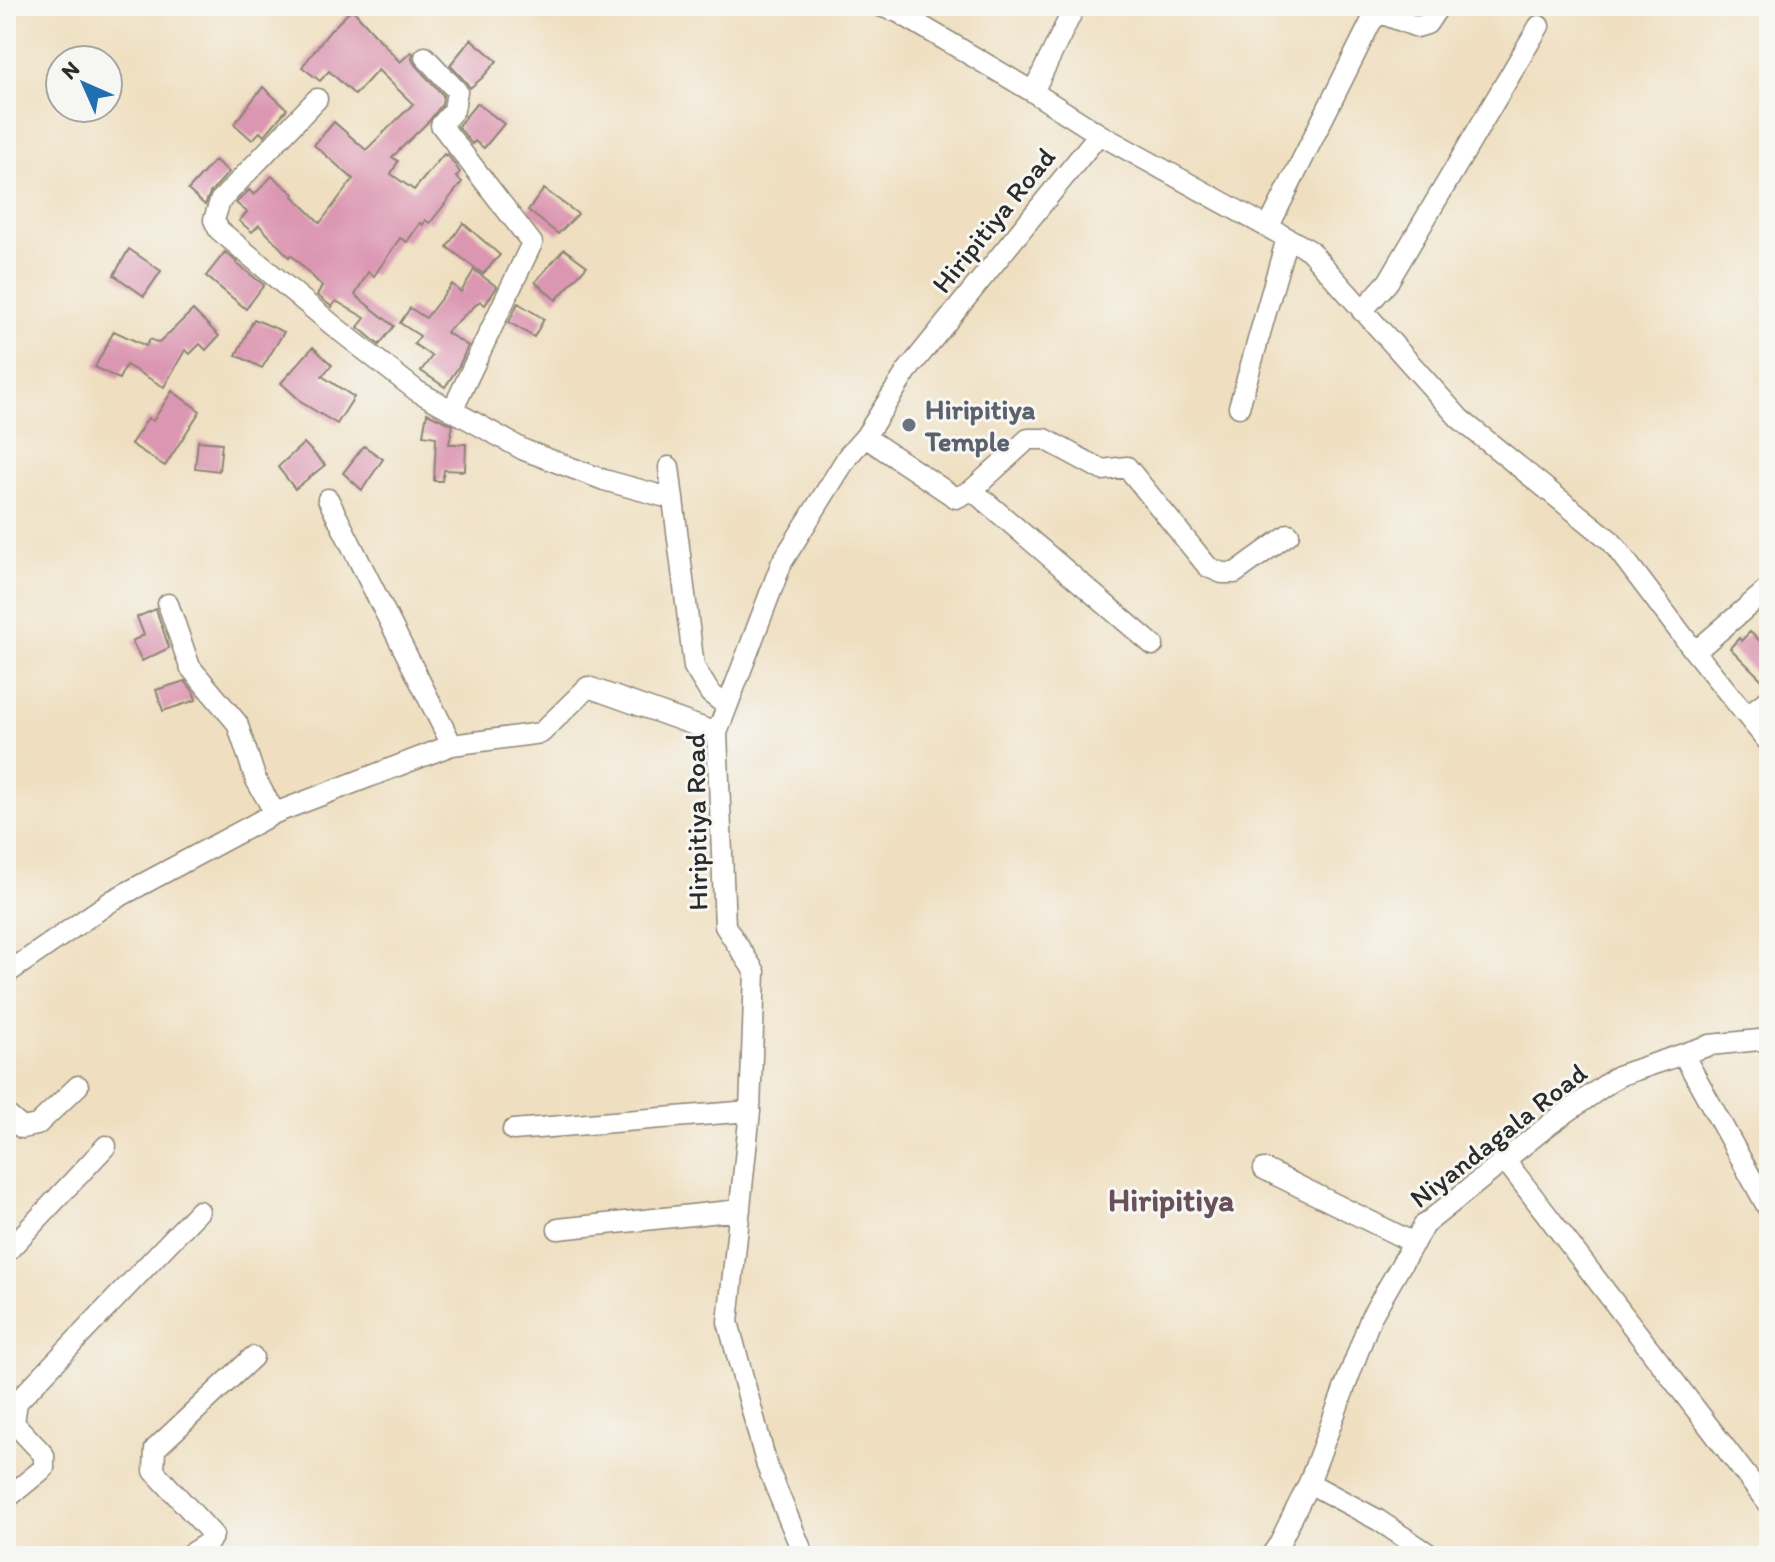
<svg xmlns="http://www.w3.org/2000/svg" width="1775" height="1562" viewBox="0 0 1775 1562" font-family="Itim,sans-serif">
  <rect width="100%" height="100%" fill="#f6f6f2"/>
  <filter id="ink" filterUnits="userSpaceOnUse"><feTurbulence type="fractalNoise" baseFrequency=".0125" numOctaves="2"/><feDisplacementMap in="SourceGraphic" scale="16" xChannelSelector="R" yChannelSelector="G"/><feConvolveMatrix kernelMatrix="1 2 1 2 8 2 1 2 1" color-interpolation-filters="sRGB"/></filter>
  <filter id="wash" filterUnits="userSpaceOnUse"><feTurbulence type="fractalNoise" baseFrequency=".006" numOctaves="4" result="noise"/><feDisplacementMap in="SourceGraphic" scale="32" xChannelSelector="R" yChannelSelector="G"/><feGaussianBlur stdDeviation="1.8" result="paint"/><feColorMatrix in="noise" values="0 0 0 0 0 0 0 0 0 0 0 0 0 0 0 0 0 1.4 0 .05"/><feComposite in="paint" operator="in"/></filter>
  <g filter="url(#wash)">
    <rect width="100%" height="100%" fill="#efdfc0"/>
    <g id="blocks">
      <path fill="#db96b1" d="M352,9l48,53 11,-10 2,1 -1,6 3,6 28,30 -1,9 -13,17 -37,36 6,4 -7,13 23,16 30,-36 2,2 1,-2 13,18 -4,5 6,5 -32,41 -5,-3 -2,5 -3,-2 -13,19 -7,-4 -26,38 -6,-4 -13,23 39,31 -15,19 -21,-18 7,-9 -29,-17 -4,6 -15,-12 5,-9 -31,-31 -2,2 -30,-32 -7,7 -13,-11 8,-9 -11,-9 13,-13 5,5 18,-19 22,18 -1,2 27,27 33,-44 -39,-34 20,-23 32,28 47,-46 -35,-34 -23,25 -26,-24 -9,10 -18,-14 28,-36z
        M471,39l26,22 -15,17 -12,10 -4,-6 -16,-17z
        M263,87l24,22 -23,27 -4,-4 -8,8 -18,-16z
        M477,103l27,21 -20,24 -9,-7 -3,3 -14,-18z
        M215,160l14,12 -19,21 -5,12 -17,-15z
        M544,189l34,25 -20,20 -30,-24z
        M463,223l37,32 -17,19 -36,-27z
        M129,249l32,22 -17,25 -30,-21z
        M564,249l23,17 -31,34 -21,-18z
        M225,252l12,10 -1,1 28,22 -18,24 -40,-33z
        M474,270l23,17 -12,18 -5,-4 -34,31 22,14 -9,20 -14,21 -24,-16 11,-15 -18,-12 6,-8 -20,-13 10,-15 16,10 26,-34 9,8z
        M518,303l26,16 -10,18 -25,-15z
        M193,310l26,26 -13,14 -6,-6 -10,10 -5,-4 -21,37 -38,-22 -7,14 -24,-12 19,-36 32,15 4,-7 9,4z
        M254,319l30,13 -22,36 -26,-13z
        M313,347l19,18 -10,11 32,21 -17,27 -33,-20 -23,-21z
        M172,391l28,20 -35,55 -34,-22 17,-26 5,3z
        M427,413l26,12 -4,19h17l-1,27 -21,-1 -2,11h-8l2,-44 -13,-2z
        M198,441l24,2 -3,28 -24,-3z
        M304,443l21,22 -30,24 -17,-22z
        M364,446l19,13 -21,31 -19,-17z
        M156,609l13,39 -27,13 -10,-20 12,-6 -7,-18z
        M1750,632l19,17v23l-7,8 -32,-32 9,-10 2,3z
        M185,681l8,10 3,9 -33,11 -7,-21z"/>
    </g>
  </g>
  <g filter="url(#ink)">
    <use href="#blocks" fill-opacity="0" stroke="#8d8576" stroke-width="2"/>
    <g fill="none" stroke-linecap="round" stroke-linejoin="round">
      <defs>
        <path id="minor" d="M880,6l18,6 135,80 66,42 210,116 151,169 151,122 84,111 74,91
          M425,57l32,34 -3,19 -13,15 91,118 -80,168
          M1033,92l42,-86
          M317,99l-97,102 -6,19 5,10 116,97 82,64 107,59 80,30 69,19
          M1268,228l103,-206 9,-9 37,14 10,-3 12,-18
          M1362,311l26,-29 151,-256
          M1239,407l48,-169
          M865,437l91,61 16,-8 56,-51h17l57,31 25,-3 81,100 14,6h13l54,-39
          M669,467l25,200 16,26 17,13
          M972,490l181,155
          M328,499l124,246
          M168,604l22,63 47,56 19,57 19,33
          M1695,652l74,-64
          M1747,715l22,-16
          M6,974l107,-74 162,-87 177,-68 89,-12 47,-46 129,46
          M1683,1054l86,156
          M6,1114l16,14 15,-3 41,-39
          M513,1130l237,-19
          M1505,1160l264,345
          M1264,1169l150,74
          M558,1229l182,-19
          M6,1253l100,-107
          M1309,1483l69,37 54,36
          M6,1499l38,-31v-13l-30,-32 3,-21 182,-191
          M187,1556l22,-14 4,-7 -59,-64 1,-22 98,-92
          M804,1556l-37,-90 -39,-144 22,-211 5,-139 -30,-46 -8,-193 65,-171 66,-106 17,-19 42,-66 192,-237
          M1271,1556l8,-12 30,-61 62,-166 53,-92 126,-101 68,-48 92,-31 59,-6"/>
      </defs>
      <use href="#minor" stroke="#8d8576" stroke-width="23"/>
      <use href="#minor" stroke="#fff" stroke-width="20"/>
    </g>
  </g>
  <circle fill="#6b7280" stroke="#f6f6f2" stroke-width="3" cx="909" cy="425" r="8"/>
  <g text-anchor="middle" stroke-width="6" stroke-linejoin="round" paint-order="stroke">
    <g font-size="28" fill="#2b2b2b" stroke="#f6f6f2">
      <text transform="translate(993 220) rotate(-51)" y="10">Hiripitiya Road</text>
      <text transform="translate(696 822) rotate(-91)" y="10">Hiripitiya Road</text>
      <text transform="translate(1498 1135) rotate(-38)" y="10">Niyandagala Road</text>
    </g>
    <g font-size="28" font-weight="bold" fill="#5b616d" stroke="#f6f6f2" text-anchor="start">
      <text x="925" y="419">Hiripitiya<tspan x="925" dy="32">Temple</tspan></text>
    </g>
    <g font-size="32" font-weight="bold" fill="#69505a" stroke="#f6f6f2">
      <text x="1171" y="1211">Hiripitiya</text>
    </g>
  </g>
  <rect width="1775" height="1562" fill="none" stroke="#f6f6f2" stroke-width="32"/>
  <g transform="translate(84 84) rotate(315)"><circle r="38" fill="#f6f6f2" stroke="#a5a5a2" stroke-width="2"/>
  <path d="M0-6L14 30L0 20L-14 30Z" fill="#1f6fb2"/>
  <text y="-12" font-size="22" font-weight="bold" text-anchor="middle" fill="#2b2b2b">N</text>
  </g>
</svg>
